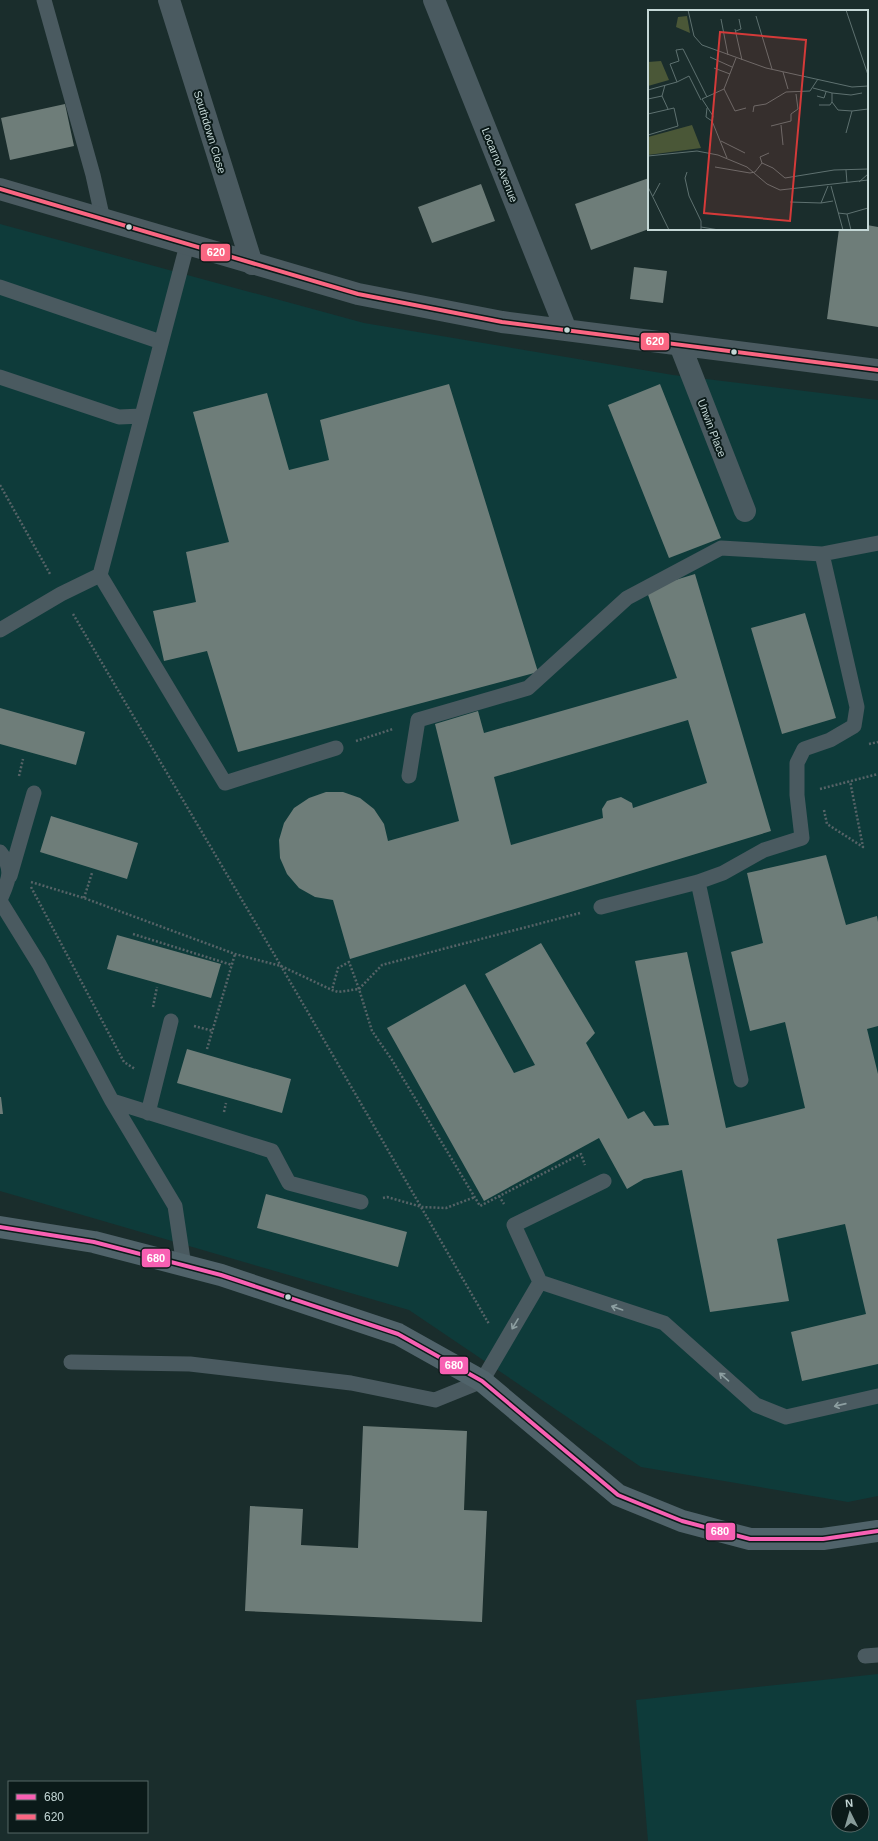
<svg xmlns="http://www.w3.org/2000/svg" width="878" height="1841" viewBox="0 0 878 1841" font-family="Arial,sans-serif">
  <rect width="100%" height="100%" fill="#1a2d2c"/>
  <path fill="#0e3b3a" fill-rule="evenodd" d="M0,224l364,99 309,52 205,25v1096l-30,6 -207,-35 -232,-157 -409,-119z
    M878,1674v167h-230l-12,-141zM838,1801h24v24h-24z"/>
  <path fill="#6e7d79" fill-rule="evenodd" d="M65,104l9,42 -64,14 -9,-42z
    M649,178v51l-58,21 -16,-46z
    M481,184l14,37 -63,22 -14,-36z
    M867,225l11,2v100l-51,-8 12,-90h28z
    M634,267l33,4 -4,32 -33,-4z
    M449,384l89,288 -300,80 -31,-101 -43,10 -11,-50 43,-9 -10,-50 43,-10 -36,-130 74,-19 22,77 40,-10 -9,-40z
    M660,384l61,154 -52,20 -61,-153z
    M695,574l76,257 -421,128 -17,-59 -18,-3 -16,-9 -12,-14 -7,-16 -1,-18 5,-17 10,-15 15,-10 17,-6h17l17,6 14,11 10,15 4,17 71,-20 -24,-97 43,-13 6,22 193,-55 -31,-89zM688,720l19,63 -74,25 -1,-5 -11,-6 -14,4 -5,8 1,9 -92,27 -17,-68z
    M805,613l31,105 -54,16 -31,-106z
    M0,708l85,24 -9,33 -76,-21z
    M51,816l87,27 -11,36 -87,-27z
    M826,855l20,70 31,-9 1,6v104l-11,3 11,45v290l-76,17 -11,-49 75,-18 -21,-90 -68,15 12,62 -79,11 -28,-142 -38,9 -17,10 -28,-51 -115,63 -97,-173 78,-44 49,89 21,-8 -50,-91 56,-31 54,90 -9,10 42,76 16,-8 10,15 15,-1 -34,-164 52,-9 39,176 79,-20 -20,-86 -35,9 -19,-79 32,-9 -16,-70z
    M117,935l104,29 -10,34 -104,-29z
    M187,1049l104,30 -9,34 -105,-30z
    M0,1097h1l2,17h-3z
    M266,1194l141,38 -9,35 -141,-39z
    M363,1426l104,5 -3,79 23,1 -5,111 -237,-11 5,-105 53,3 -2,36 57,3z"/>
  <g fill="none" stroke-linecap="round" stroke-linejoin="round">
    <path stroke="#566367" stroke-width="2.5" stroke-dasharray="2 2" stroke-linecap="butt" d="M0,485l50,89
      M73,614l208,352 208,358
      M356,741l37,-12
      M869,744l9,-2
      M19,776l4,-17
      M820,789l58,-15
      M824,810l3,14 36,23 -13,-66
      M31,882l53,16 151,56 46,12 51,24 6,2 21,-3 -10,-27 -11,6 -6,22
      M31,887l93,175 11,7
      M84,898l8,-25
      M580,913l-198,52 -23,24 13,42 20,29 88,146 101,-52 4,11
      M133,934l99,31
      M153,1007l4,-20
      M194,1026l19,5
      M207,1049l28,-95
      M224,1112l2,-9
      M499,1196l5,8
      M383,1198l4,-1 35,10 24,1 29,-11"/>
    <path stroke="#4a5a60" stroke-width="15" d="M44,0l49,175 10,45
      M0,287l161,55
      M0,377l119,40 23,-1
      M100,575l125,208 111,-35
      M0,630l61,-36 39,-19 87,-330
      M409,776l9,-56 110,-32 99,-90 94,-50 101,6 56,-11
      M0,852c15,18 8,29 0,48
      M10,876l24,-83
      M698,882l43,198
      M0,901l39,63 73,137 63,105 9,60
      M601,907l97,-25 25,-9 41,-23 38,-12 -5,-43v-32l7,-14 26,-9 24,-14 3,-19 -35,-153
      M112,1101l160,50 17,32 72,19
      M148,1113l23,-92
      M540,1282l-26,-57 90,-44
      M71,1362l119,2 161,19 84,17 47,-19 58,-99 124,41 92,82 30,12 92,-21
      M865,1656l13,-1"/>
    <path stroke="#4a5a60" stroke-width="22" d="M169,0l83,264
      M434,0l132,330
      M0,189l358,105 144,28 376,48
      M680,345l65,166"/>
    <path stroke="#50636a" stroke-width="22" d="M0,1227l94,15 127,33 177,59 84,47 136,114 64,26 68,18h73l55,-8"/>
    <defs>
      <path id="bus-1" d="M0,1227l94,15 127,33 177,59 84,47 136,114 64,26 68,18h73l55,-8"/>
      <path id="bus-2" d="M0,189l358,105 144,28 376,48"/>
    </defs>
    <use href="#bus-1" stroke="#0b1a19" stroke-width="7"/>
    <use href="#bus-2" stroke="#0b1a19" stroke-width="7"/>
    <use href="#bus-1" stroke="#f860b3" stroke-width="4"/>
    <use href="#bus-2" stroke="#fa6682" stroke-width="4"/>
  </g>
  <defs><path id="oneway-shaft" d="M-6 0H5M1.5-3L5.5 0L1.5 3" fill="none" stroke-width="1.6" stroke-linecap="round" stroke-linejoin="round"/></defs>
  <g stroke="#8d9fa1">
    <use href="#oneway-shaft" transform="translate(617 1308) rotate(-161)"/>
    <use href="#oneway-shaft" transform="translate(515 1324) rotate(121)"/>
    <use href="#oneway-shaft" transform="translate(724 1377) rotate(-139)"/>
    <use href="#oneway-shaft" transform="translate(840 1405) rotate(167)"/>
  </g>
  <g fill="#c4d7d6" stroke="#0b1a19" stroke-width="1.5">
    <circle cx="129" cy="227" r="3.5"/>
    <circle cx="567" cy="330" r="3.5"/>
    <circle cx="734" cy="352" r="3.5"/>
    <circle cx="288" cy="1297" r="3.5"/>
  </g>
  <g text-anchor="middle" stroke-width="4" stroke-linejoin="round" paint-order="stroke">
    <g font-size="11" fill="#c4d7d6" stroke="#0b1a19">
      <text transform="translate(210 132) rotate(73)" y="4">Southdown Close</text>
      <text transform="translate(500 165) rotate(68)" y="4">Locarno Avenue</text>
      <text transform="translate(712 428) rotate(69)" y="4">Unwin Place</text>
    </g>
  </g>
  <g transform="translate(648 10)">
    <rect width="220" height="220" fill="#1a2d2c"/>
    <path d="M39,6l3,17 -14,-6 2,-10zM13,51l8,19 -21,6v-24zM44,115l9,23 -53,7v-18z" fill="#4a5737"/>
    <path fill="none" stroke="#5e7170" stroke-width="1" d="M40,0l6,26 8,9 64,23 86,19 16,-1M198,0l22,65M108,6l16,53M73,9l7,36M87,19l7,31M88,21l5,-2 -2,-10M62,47l22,10M66,58l16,6M135,62l5,17M165,78l19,5v9l6,8 14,1 16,-2M76,79l11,22 11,-3M0,80l29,-8M184,83l19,2 11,-2M14,86l6,13M169,86l7,2 2,-6M0,89l14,-3 3,-11M53,90l-12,-24 -12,6 -7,-18 9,-3 -3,-11 7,-1 24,48M171,95h11l2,-3M59,98l-1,9 6,4M105,102l1,-6 12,-2 20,-12 24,-1 8,-12M0,104l26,-6 4,18 -30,9v-2M133,115l2,20M123,116l20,-5v-7l7,-5 -2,-15M198,123l6,-22M73,131l24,12M0,146l49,-5 21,4 29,12 20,17 13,6 88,-10M79,148l-15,-37 1,-5 -11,-17 22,-10 12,-31M114,153l-2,-6 9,-4M67,157l35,6 5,-1 7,-9 11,5 12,10 49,-8 34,-1M198,160l1,13M39,162l-2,6 4,18 12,25v9M211,172l9,-8M183,176l12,44M0,177l21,43M5,186l7,-13M142,192l31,1 7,-17M173,193l12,-2M190,203l9,1 21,-6M199,204l4,16M53,217l18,3"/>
    <path fill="#d43a39" fill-opacity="0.15" stroke="#d43a39" stroke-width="2" d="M72,22l86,8 -16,181 -86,-8z"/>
    <rect width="220" height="220" fill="none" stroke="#c4d7d6" stroke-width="2"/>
  </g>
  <g stroke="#0b1a19" stroke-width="1.5">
    <rect x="200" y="243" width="31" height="19" rx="4" fill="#fa6682"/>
    <rect x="640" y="332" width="30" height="19" rx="4" fill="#fa6682"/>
    <rect x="141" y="1248" width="30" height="20" rx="4" fill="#f860b3"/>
    <rect x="439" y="1356" width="30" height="19" rx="4" fill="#f860b3"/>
    <rect x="705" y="1522" width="31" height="19" rx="4" fill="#f860b3"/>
  </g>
  <g font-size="11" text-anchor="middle" font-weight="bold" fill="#fff">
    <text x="216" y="256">620</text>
    <text x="655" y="345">620</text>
    <text x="156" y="1262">680</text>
    <text x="454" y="1369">680</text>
    <text x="720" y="1535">680</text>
  </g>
  <rect x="8" y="1781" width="140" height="52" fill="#0b1a19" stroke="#556665"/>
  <rect x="16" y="1794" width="20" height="6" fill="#f860b3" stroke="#556665"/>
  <text x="44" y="1801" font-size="12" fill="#c4d7d6">680</text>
  <rect x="16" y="1814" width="20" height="6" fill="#fa6682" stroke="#556665"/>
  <text x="44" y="1821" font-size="12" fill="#c4d7d6">620</text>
  <g transform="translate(850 1813) rotate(355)"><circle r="19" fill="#0b1a19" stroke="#556665"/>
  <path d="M0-3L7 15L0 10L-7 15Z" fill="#889c9a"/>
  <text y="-6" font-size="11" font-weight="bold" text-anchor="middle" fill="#c4d7d6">N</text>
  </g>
</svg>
